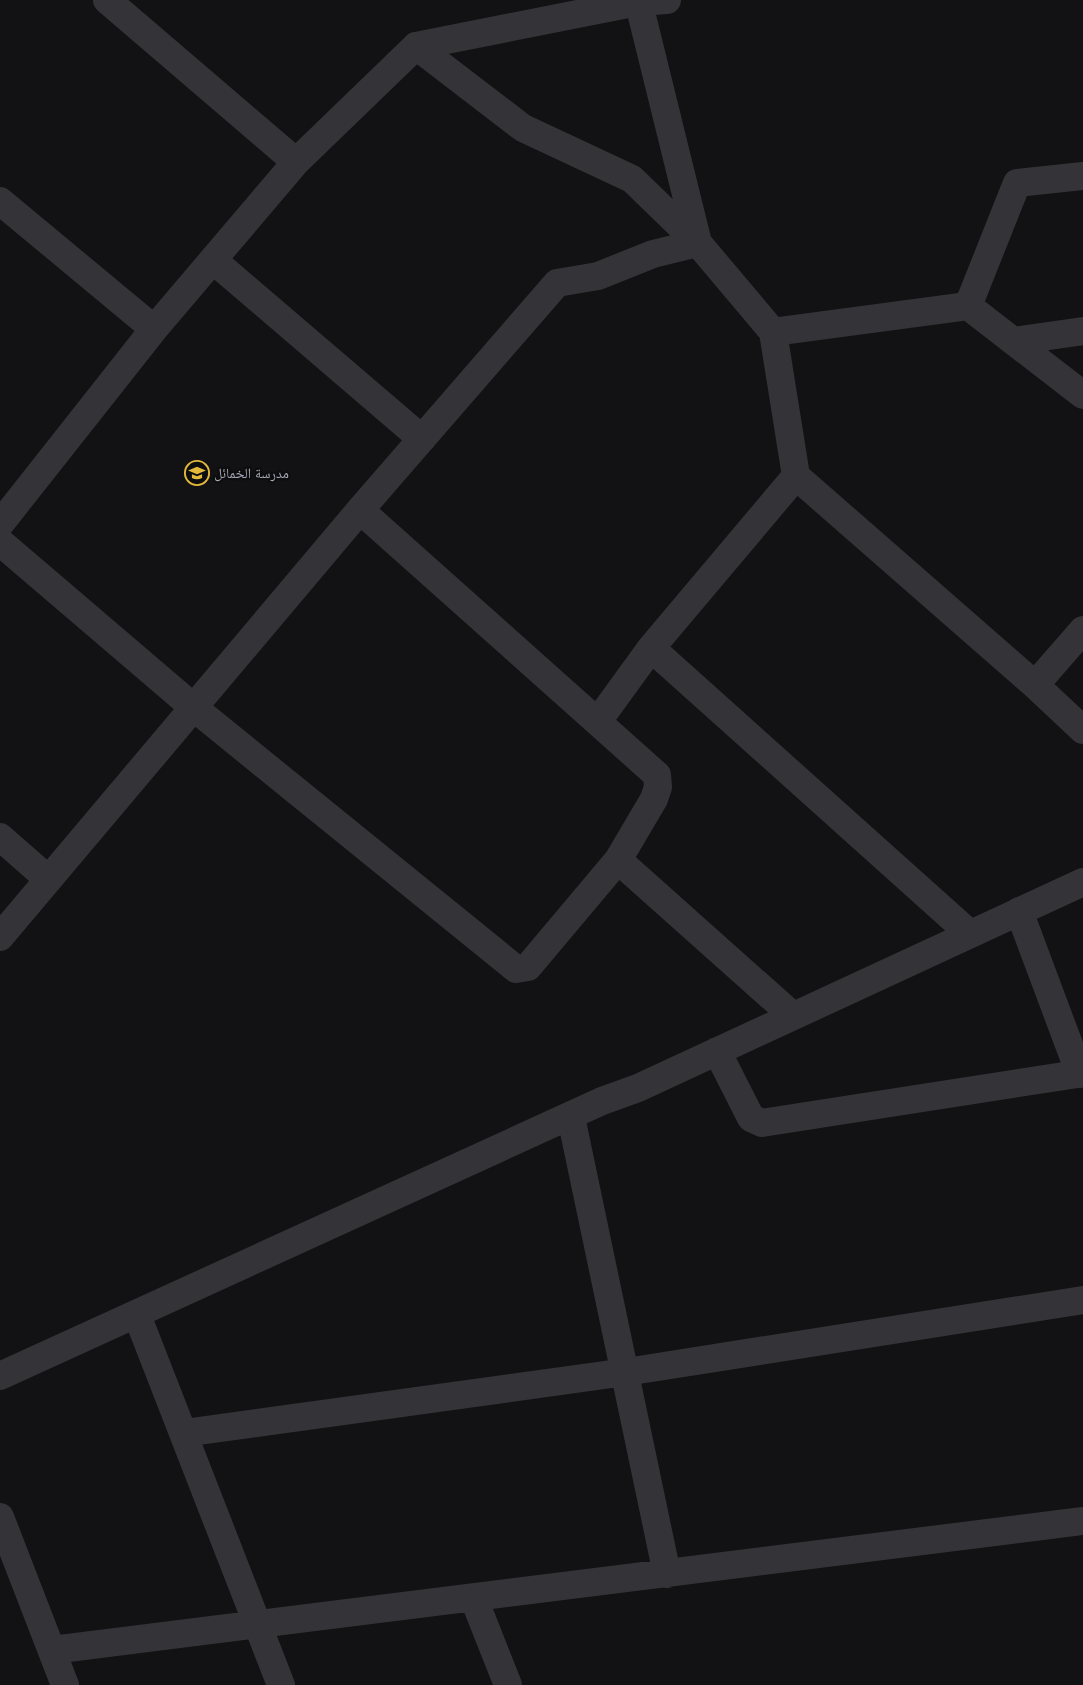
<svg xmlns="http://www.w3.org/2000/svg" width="1083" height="1685" viewBox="0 0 1083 1685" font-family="Inter,'Noto Naskh Arabic',sans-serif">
  <rect width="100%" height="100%" fill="#121214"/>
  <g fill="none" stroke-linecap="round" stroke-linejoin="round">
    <path stroke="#343438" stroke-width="28" d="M107,0l189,162
      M638,0l60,243 75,89 23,144 239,209 48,45
      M416,46l107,82 109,51 66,64
      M0,201l154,128
      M213,260l209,179
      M968,306l115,89
      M773,332l195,-26 49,-123 66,-7
      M1013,341l70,-10
      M0,524l154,-195 142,-167 120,-116 222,-44 29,-2
      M0,542l193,165 323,262 12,-2 90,-107 36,-61 4,-12 -1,-12 -297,-265
      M651,648l319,286
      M1035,685l48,-55
      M598,721l53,-73 145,-172
      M0,837l48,42
      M618,860l175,156
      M1019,911l61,163
      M0,937l360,-427 197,-227 41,-7 55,-22 45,-11
      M717,1051l34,67 11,5 321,-50
      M571,1117l96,457
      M137,1315l144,370
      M0,1376l602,-275 36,-13 445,-206
      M184,1433l442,-61 457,-72
      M0,1517l65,168
      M474,1599l34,86
      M52,1650l1031,-129"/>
  </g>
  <defs>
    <symbol id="school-ring" viewBox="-11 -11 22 22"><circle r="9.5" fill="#0d0d0f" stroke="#e3b93b" stroke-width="1.5"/><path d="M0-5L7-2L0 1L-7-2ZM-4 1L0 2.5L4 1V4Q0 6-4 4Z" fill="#e3b93b"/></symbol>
  </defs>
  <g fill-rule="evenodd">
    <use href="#school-ring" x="183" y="459" width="28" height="28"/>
  </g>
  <g text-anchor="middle" stroke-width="4.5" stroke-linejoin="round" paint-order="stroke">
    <g font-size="14" fill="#a5a8b3" stroke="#0d0d0f" text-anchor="start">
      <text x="214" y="478">مدرسة الخمائل</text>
    </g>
  </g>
</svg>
